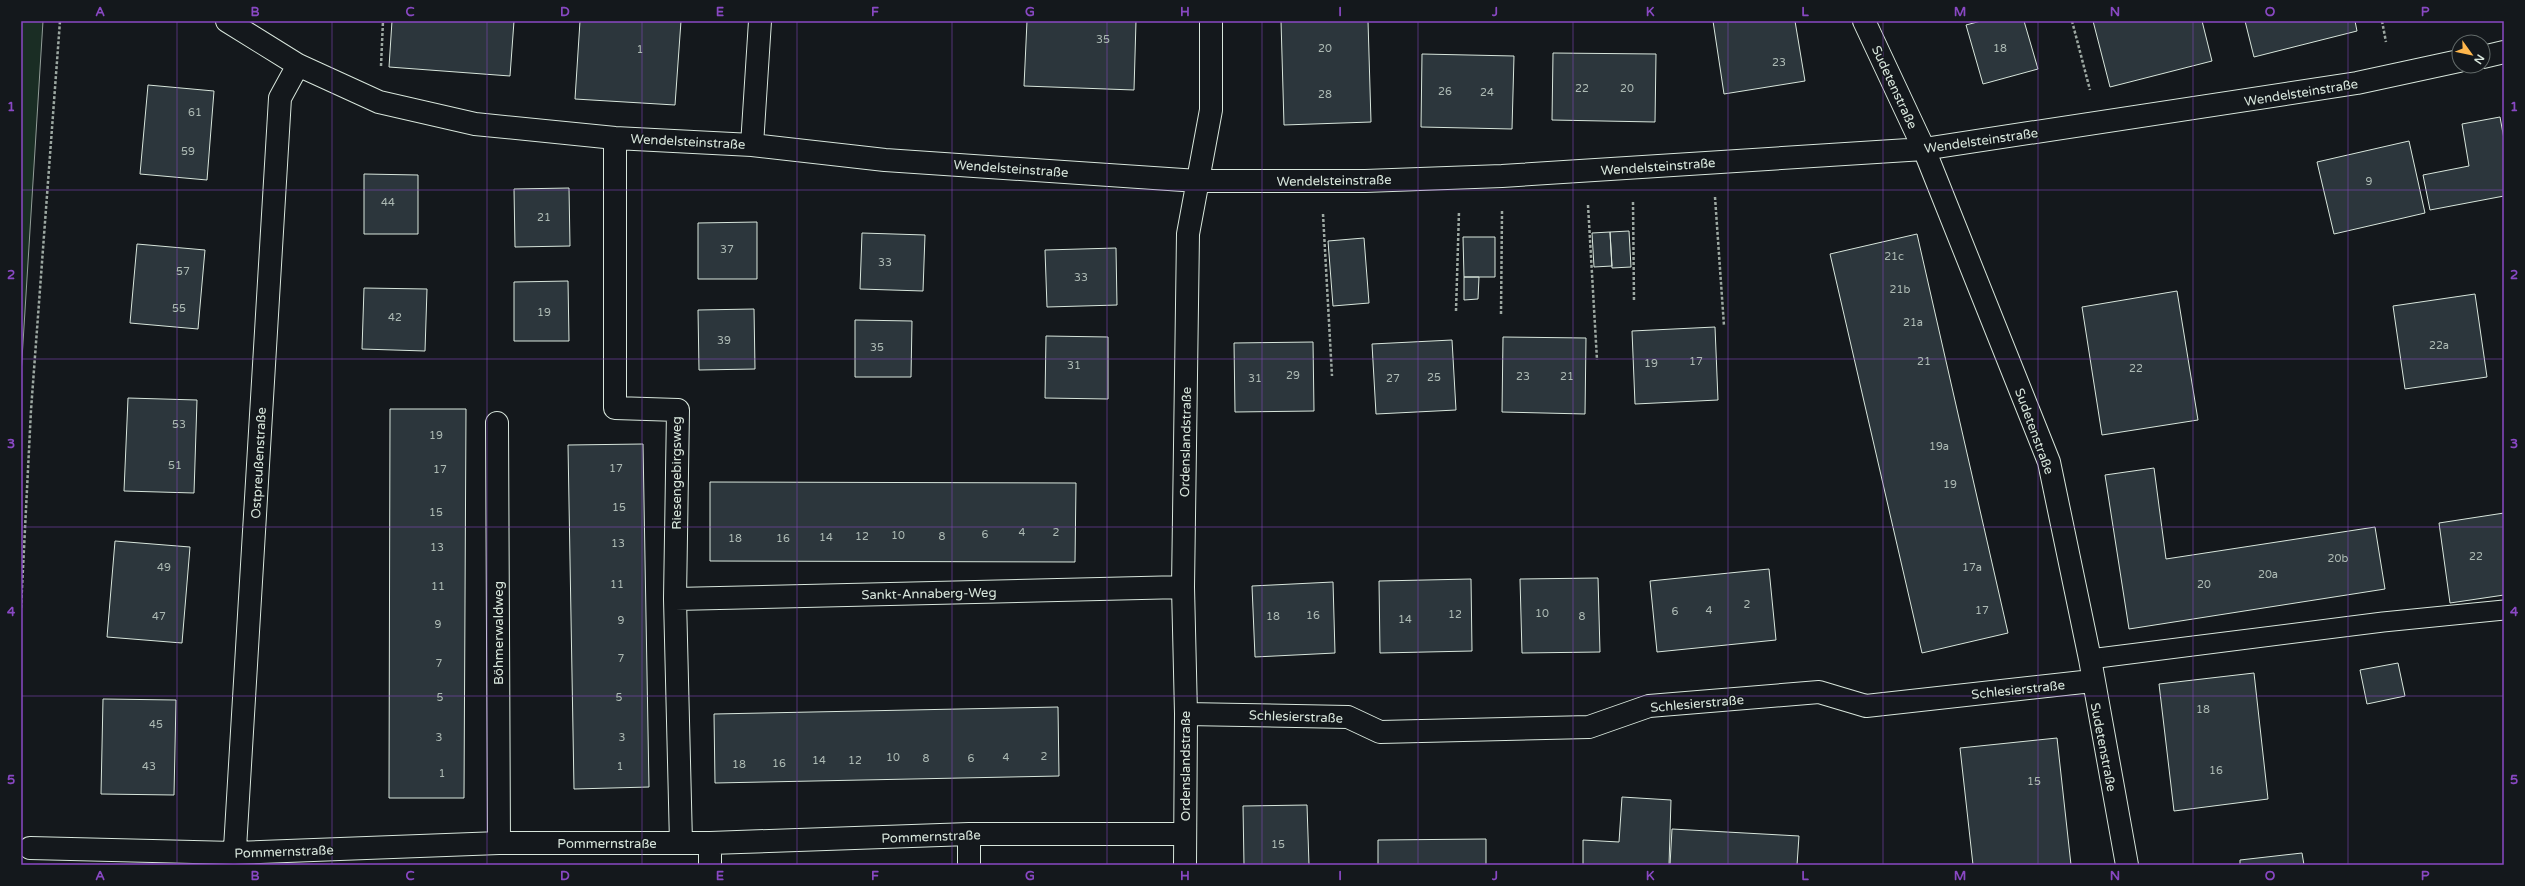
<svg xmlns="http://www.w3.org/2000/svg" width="2525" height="886" viewBox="0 0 2525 886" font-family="'Varela Round',sans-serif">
  <rect width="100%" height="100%" fill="#14181c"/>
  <path fill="#1a2d24" stroke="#939e99" d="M21,21h22l-22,354z"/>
  <path fill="#2c363c" stroke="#d8e6dc" d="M392,21h122l-4,55 -121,-9z
    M580,21h101l-6,84 -100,-6z
    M1027,21h109l-2,69 -110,-4z
    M1281,21h87l3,101 -87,3z
    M1713,21h82l10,60 -81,13z
    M1981,21h43l14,48 -55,15 -17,-59z
    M2093,21h109l10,40 -102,26z
    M2245,21h110l2,10 -103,26z
    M1553,53l103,1 -1,68 -103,-2z
    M1422,54l92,2 -2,73 -91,-2z
    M148,85l66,6 -7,89 -67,-6z
    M2500,117l4,22v57l-74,14 -7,-35 46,-9 -7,-42z
    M2409,141l16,72 -91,21 -17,-72z
    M364,174l54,1v59h-54z
    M569,188l1,58 -55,1 -1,-58z
    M757,222v57h-59v-56z
    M1629,231l2,36 -19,1 -2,-36z
    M1610,232l2,34 -18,1 -2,-34z
    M862,233l63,2 -2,56 -63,-2z
    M1917,234l91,399 -86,20 -92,-399z
    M1463,237h32v40h-31z
    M1364,238l5,65 -36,3 -5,-65z
    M137,244l68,6 -7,79 -68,-6z
    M1116,248l1,57 -70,2 -2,-57z
    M1464,277h15l-1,22 -14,1z
    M568,281l1,60h-55v-59z
    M364,288l63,1 -2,62 -63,-2z
    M2177,291l21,129 -96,15 -20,-128z
    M2475,294l12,83 -82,12 -12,-83z
    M754,309l1,60 -56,1 -1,-60z
    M855,320l57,1 -1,56h-56z
    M1715,327l3,73 -83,4 -3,-73z
    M1046,336l62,1v62l-63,-1z
    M1503,337l83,1 -1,76 -83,-2z
    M1452,340l4,70 -80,4 -4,-70z
    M1313,342l1,69 -79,1 -1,-69z
    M128,398l69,2 -3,93 -70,-2z
    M390,409h76l-2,389h-75z
    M643,444l6,343 -75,2 -6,-344z
    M2154,468l12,91 209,-32 10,62 -256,40 -24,-154z
    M710,482l366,1 -1,79 -365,-1z
    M2504,513v82l-54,8 -11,-80z
    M115,541l75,6 -8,96 -75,-6z
    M1769,569l7,71 -119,12 -7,-71z
    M1598,578l2,74 -78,1 -2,-74z
    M1471,579l1,72 -92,2 -1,-72z
    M1333,582l2,71 -80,4 -3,-71z
    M2398,663l7,33 -38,8 -7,-34z
    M2254,673l14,126 -94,12 -15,-127z
    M103,699l73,1 -2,95 -73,-1z
    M1058,707l1,69 -344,7 -1,-69z
    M2057,738l14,127h-98l-13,-117z
    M1622,797l49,3 -2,65h-86v-25l36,2z
    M1307,805l2,60h-65l-1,-59z
    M1672,829l127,7 -2,29h-127z
    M1486,839v26h-108v-25z
    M2302,853l2,12h-64v-5z"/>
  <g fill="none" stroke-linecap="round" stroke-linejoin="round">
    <defs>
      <path id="lane" d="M2090,659l293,-37 121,-12"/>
      <path id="street" d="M227,21l71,44 81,37 96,22 140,14 137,7 133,15 313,21h167l137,-5 422,-27 433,-66 102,-22
        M1864,21l60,128 125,313 41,197 37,206
        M2483,57l21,-5
        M615,138v270l63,2 -3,189 6,244
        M752,145l8,-124
        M497,423l2,420
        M675,599l508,-12
        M1186,714l162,3 32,15 209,-5 60,-21 170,-14 47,14 226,-25
        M710,843v22
        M30,848l204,5 265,-10h211l259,-9h216
        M234,865l46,-767 18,-33
        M969,865v-31
        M1185,865l1,-151 -3,-127 5,-353 23,-124v-89"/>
    </defs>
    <use href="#lane" stroke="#d8e6dc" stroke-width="21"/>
    <use href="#street" stroke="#d8e6dc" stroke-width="24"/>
    <path stroke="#9da8a2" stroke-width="2.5" stroke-dasharray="3 2" stroke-linecap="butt" d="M2072,21l18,69
      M2382,21l4,21
      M381,66l2,-45
      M1715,197l9,129
      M1633,202l1,100
      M1588,205l9,155
      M1323,214l9,162
      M1456,311l3,-100
      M1501,314l1,-103
      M21,608l10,-198 29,-389"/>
    <use href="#lane" stroke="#14181c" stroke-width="19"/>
    <use href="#street" stroke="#14181c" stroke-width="22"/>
  </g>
  <path fill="none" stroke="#8948c3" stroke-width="1" stroke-opacity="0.55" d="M177,21v844M332,21v844M487,21v844M642,21v844M797,21v844M952,21v844M1107,21v844M1262,21v844M1418,21v844M1573,21v844M1728,21v844M1883,21v844M2038,21v844M2193,21v844M2348,21v844M21,190h2483M21,359h2483M21,527h2483M21,696h2483"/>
  <g text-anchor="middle" stroke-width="3" stroke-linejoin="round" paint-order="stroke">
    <g font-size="11" fill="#adbab4">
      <text x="1103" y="43">35</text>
      <text x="1325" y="52">20</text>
      <text x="2000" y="52">18</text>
      <text x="640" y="53">1</text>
      <text x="1779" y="66">23</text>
      <text x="1582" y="92">22</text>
      <text x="1627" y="92">20</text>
      <text x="1445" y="95">26</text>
      <text x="1487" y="96">24</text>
      <text x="1325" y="98">28</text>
      <text x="195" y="116">61</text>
      <text x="188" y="155">59</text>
      <text x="2369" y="185">9</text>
      <text x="388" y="206">44</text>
      <text x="544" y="221">21</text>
      <text x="727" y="253">37</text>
      <text x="1894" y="260">21c</text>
      <text x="885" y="266">33</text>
      <text x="183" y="275">57</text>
      <text x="1081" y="281">33</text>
      <text x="1900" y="293">21b</text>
      <text x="179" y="312">55</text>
      <text x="544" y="316">19</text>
      <text x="395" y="321">42</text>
      <text x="1913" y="326">21a</text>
      <text x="724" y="344">39</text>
      <text x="2439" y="349">22a</text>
      <text x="877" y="351">35</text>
      <text x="1696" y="365">17</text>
      <text x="1924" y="365">21</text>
      <text x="1651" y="367">19</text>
      <text x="1074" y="369">31</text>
      <text x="2136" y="372">22</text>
      <text x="1293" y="379">29</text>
      <text x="1523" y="380">23</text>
      <text x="1567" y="380">21</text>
      <text x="1434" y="381">25</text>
      <text x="1255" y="382">31</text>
      <text x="1393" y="382">27</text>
      <text x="179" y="428">53</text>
      <text x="436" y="439">19</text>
      <text x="1939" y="450">19a</text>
      <text x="175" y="469">51</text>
      <text x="616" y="472">17</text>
      <text x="440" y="473">17</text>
      <text x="1950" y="488">19</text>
      <text x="619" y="511">15</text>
      <text x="436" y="516">15</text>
      <text x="1022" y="536">4</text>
      <text x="1056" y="536">2</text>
      <text x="985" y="538">6</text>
      <text x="898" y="539">10</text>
      <text x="862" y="540">12</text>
      <text x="942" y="540">8</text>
      <text x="826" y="541">14</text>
      <text x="735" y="542">18</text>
      <text x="783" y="542">16</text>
      <text x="618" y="547">13</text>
      <text x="437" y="551">13</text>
      <text x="2476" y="560">22</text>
      <text x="2338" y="562">20b</text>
      <text x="164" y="571">49</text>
      <text x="1972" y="571">17a</text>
      <text x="2268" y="578">20a</text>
      <text x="617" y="588">11</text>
      <text x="2204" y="588">20</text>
      <text x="438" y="590">11</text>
      <text x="1747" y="608">2</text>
      <text x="1709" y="614">4</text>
      <text x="1982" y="614">17</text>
      <text x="1675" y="615">6</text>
      <text x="1542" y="617">10</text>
      <text x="1455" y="618">12</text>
      <text x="1313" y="619">16</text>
      <text x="159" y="620">47</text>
      <text x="1273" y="620">18</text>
      <text x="1582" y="620">8</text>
      <text x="1405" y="623">14</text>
      <text x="621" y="624">9</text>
      <text x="438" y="628">9</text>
      <text x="621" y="662">7</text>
      <text x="439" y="667">7</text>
      <text x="440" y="701">5</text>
      <text x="619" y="701">5</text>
      <text x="2203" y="713">18</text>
      <text x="156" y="728">45</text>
      <text x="439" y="741">3</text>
      <text x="622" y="741">3</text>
      <text x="1044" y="760">2</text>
      <text x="893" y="761">10</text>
      <text x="1006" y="761">4</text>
      <text x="926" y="762">8</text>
      <text x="971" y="762">6</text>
      <text x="819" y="764">14</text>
      <text x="855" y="764">12</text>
      <text x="779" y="767">16</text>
      <text x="739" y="768">18</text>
      <text x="149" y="770">43</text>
      <text x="620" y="770">1</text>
      <text x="2216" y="774">16</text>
      <text x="442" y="777">1</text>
      <text x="2034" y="785">15</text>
      <text x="1278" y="848">15</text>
    </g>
    <g font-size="13" fill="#d8e6dc" stroke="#14181c">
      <text transform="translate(1895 87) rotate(65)" y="5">Sudetenstraße</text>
      <text transform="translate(2301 92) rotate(-9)" y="5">Wendelsteinstraße</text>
      <text transform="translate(1981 140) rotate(-8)" y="5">Wendelsteinstraße</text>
      <text transform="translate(688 141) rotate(3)" y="5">Wendelsteinstraße</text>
      <text transform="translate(1658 166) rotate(-4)" y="5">Wendelsteinstraße</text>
      <text transform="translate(1011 168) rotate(4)" y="5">Wendelsteinstraße</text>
      <text transform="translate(1334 180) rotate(-1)" y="5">Wendelsteinstraße</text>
      <text transform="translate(2035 431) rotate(70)" y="5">Sudetenstraße</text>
      <text transform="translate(1185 442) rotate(-89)" y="5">Ordenslandstraße</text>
      <text transform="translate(258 463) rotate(-87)" y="5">Ostpreußenstraße</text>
      <text transform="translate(676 473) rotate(-90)" y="5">Riesengebirgsweg</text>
      <text transform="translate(929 593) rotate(-1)" y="5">Sankt-Annaberg-Weg</text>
      <text transform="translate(498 633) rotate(-90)" y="5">Böhmerwaldweg</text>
      <text transform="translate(2018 689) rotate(-6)" y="5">Schlesierstraße</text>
      <text transform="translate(1697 703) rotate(-5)" y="5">Schlesierstraße</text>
      <text transform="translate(1296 716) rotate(2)" y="5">Schlesierstraße</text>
      <text transform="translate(2104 747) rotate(79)" y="5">Sudetenstraße</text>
      <text transform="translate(1185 766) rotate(-90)" y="5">Ordenslandstraße</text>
      <text transform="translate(931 836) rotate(-2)" y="5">Pommernstraße</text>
      <text x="607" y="848">Pommernstraße</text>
      <text transform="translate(284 851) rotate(-2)" y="5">Pommernstraße</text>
    </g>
  </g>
  <rect width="2525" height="886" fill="none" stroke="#14181c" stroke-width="44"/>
  <g transform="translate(2471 54) rotate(123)"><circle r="19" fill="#14181c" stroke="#626a69"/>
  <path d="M0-3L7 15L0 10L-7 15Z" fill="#ffb74d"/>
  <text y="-6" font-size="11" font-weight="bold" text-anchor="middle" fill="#d8e6dc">N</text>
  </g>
  <rect x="22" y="22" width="2481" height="842" fill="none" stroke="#8948c3" stroke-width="1.5"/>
  <g font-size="13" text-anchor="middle" font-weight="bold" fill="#8948c3">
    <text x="100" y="16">A</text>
    <text x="255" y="16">B</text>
    <text x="410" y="16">C</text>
    <text x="565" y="16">D</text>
    <text x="720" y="16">E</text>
    <text x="875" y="16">F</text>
    <text x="1030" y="16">G</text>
    <text x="1185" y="16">H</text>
    <text x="1340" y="16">I</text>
    <text x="1495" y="16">J</text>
    <text x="1650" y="16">K</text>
    <text x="1805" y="16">L</text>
    <text x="1960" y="16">M</text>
    <text x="2115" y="16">N</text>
    <text x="2270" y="16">O</text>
    <text x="2425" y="16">P</text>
    <text x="11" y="111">1</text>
    <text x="2514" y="111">1</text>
    <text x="11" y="279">2</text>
    <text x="2514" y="279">2</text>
    <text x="11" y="448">3</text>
    <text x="2514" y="448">3</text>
    <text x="11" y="616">4</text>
    <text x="2514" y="616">4</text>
    <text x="11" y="784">5</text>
    <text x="2514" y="784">5</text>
    <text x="100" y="880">A</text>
    <text x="255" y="880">B</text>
    <text x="410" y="880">C</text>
    <text x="565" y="880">D</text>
    <text x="720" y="880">E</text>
    <text x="875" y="880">F</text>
    <text x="1030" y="880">G</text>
    <text x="1185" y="880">H</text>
    <text x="1340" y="880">I</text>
    <text x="1495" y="880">J</text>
    <text x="1650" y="880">K</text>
    <text x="1805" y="880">L</text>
    <text x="1960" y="880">M</text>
    <text x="2115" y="880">N</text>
    <text x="2270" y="880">O</text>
    <text x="2425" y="880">P</text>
  </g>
</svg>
